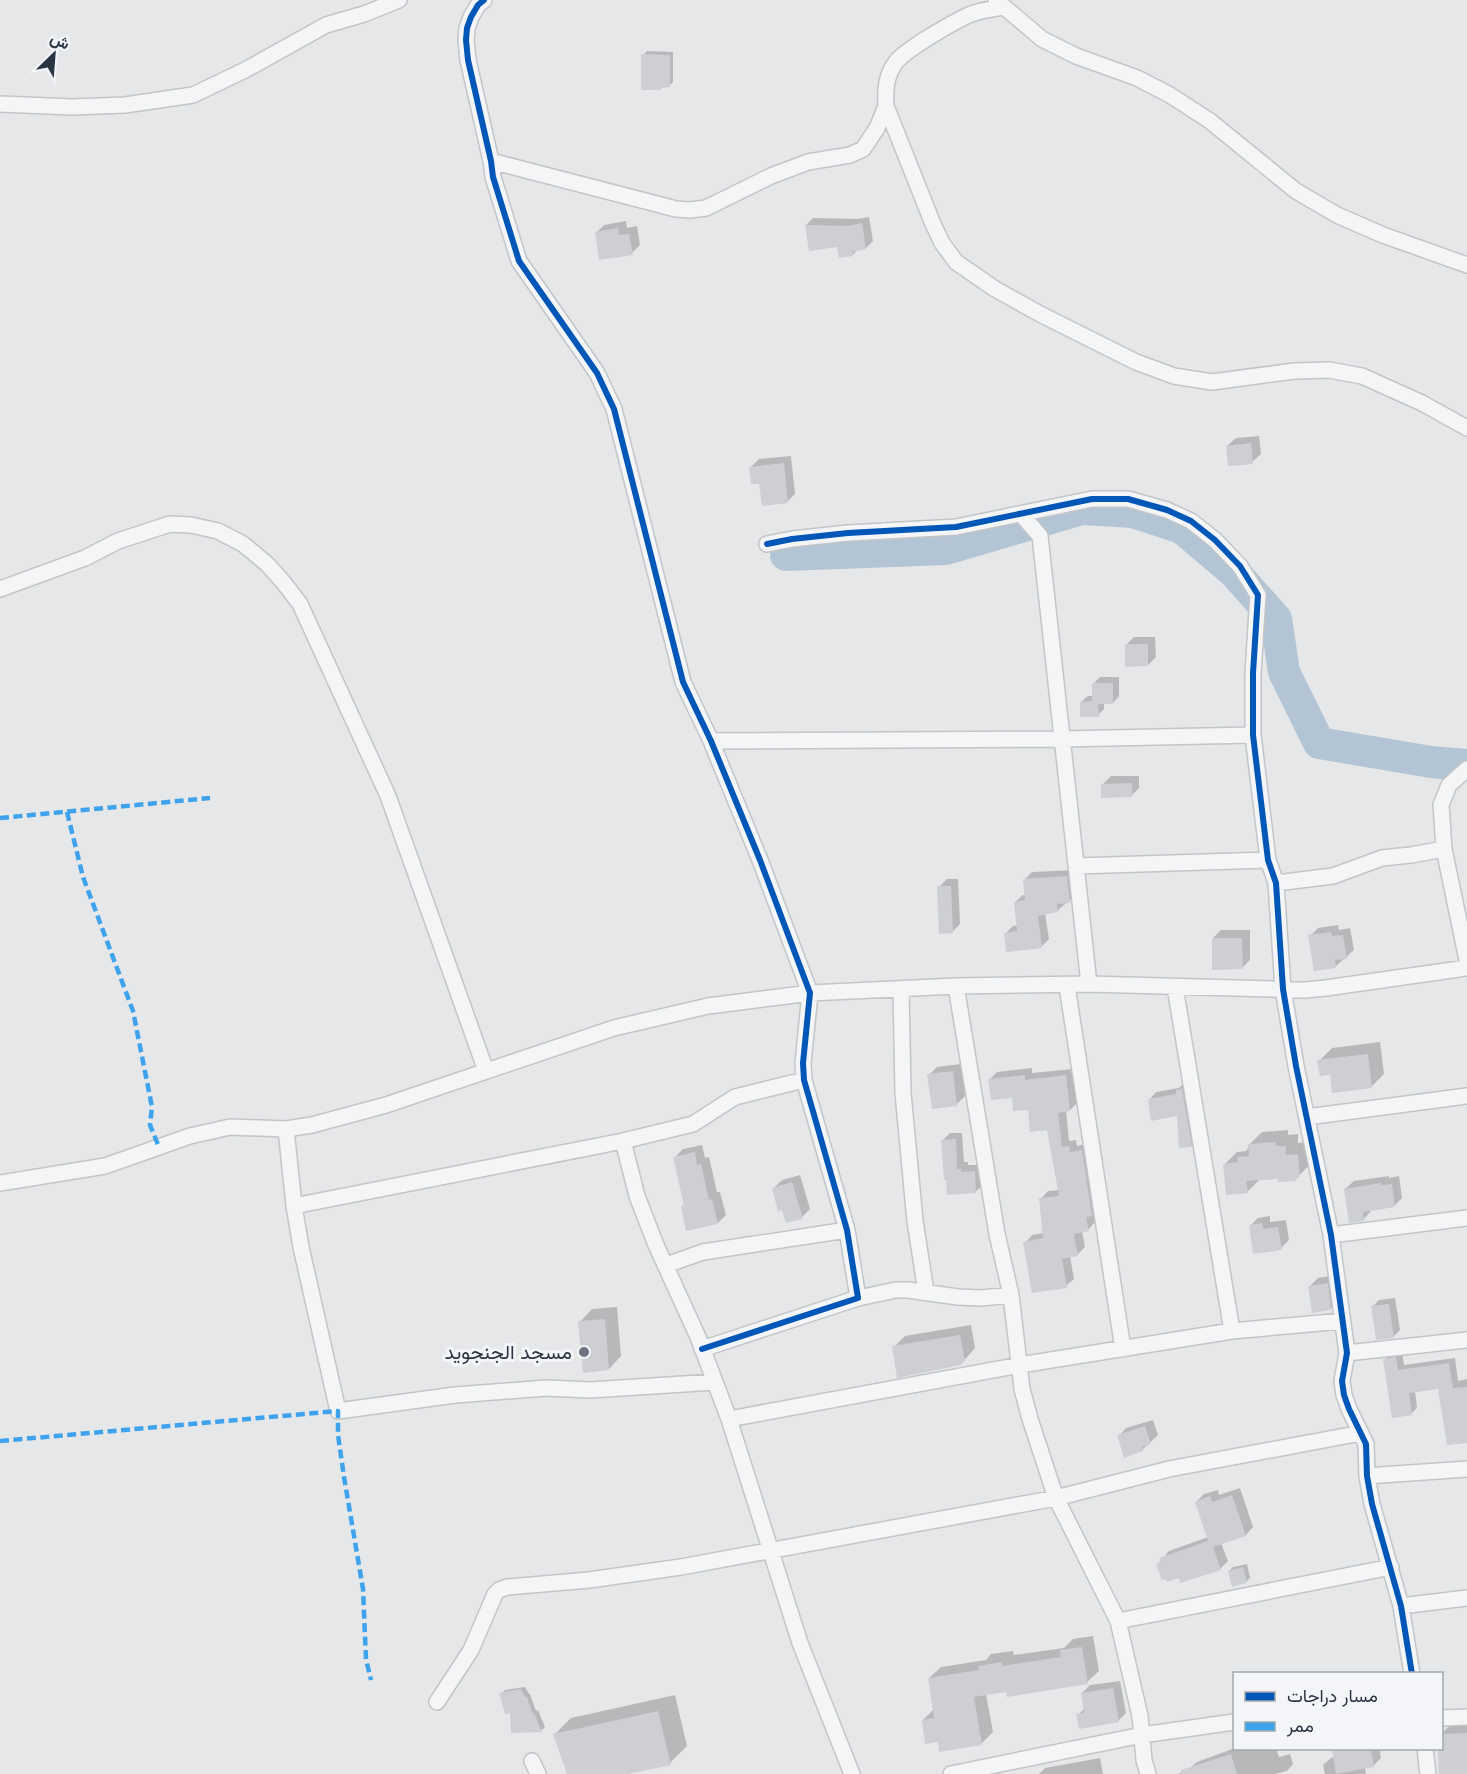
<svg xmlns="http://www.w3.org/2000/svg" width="1467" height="1774" viewBox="0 0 1467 1774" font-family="Arial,Vazirmatn,sans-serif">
  <rect width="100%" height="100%" fill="#e5e7e9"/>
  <path fill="#0003" d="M647,51l26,1v30l-4,4h-6l-2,3 -18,-34z
    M869,217l4,24 -7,7 -8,1 -5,6 -47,-30 7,-7 44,1z
    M626,221l1,7 10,-2 3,19 -8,8 -36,-20 8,-8z
    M1259,436l2,18 -9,8 -25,-16 9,-8z
    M791,456l4,38 -8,8 -27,-20 -9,-15 8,-8z
    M1134,637h21l1,20 -8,8 -22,-20z
    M1100,677h19v19l-6,7h-9v6l-6,6 -17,-13 7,-6h5v-12z
    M1111,776h28v12l-8,8 -28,-12z
    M1074,870l3,24 -19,16 -13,3 4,26 -7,7 -37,-12 8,-8 5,-1 -3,-23 8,-7h3l-1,-16 7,-7z
    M947,879h11l2,45 -8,8 -13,-45z
    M1338,925l1,5 11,-2 4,22 -18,16 -26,-30 8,-8z
    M1221,930h29v30l-8,8 -29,-30z
    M1380,1042l4,32 -12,12 -41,-13 -12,-12 13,-13z
    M961,1064l4,32 -8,8 -28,-29 8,-8z
    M1032,1068v5l41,-4 4,34 -7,7h-4l3,31 7,-1 1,6 12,-3 10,64 -6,6 2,9 -7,8 -6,1 3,16 -8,8 -7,1 4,23 -8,7 -41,-43 7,-8 12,-2 -3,-34 7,-8 12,-1 -12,-61 -19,-21 -39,-29 7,-7z
    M1184,1083l14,56 -7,7 -12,-32 -30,-14 7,-8 23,-4z
    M1288,1130v5l10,-1v9l12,-1 1,21 -15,16 -17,-2 -20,3 -12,12 -22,-28 12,-12 9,-1 3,-4v-2l13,-13z
    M950,1133h12l2,29h4v3h14l1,20 -8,7 -27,-14 -5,-38z
    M702,1145l3,13 4,-1 8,35h3l6,23 -8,8 -36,-16 3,-4 -10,-46 8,-8z
    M800,1175l10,34 -8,8 -28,-29 8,-8z
    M1389,1176v2l10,-2 3,22 -8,8 -23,3v2l-8,9 -18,-31 9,-8z
    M1270,1216v6l16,-2 3,20 -8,8 -31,-22 8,-8z
    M1335,1275l4,25 -8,9 -21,-23 8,-8z
    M1395,1298l5,32 -7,7 -21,-30 7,-7z
    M617,1307l4,49 -12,13 -29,-47 12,-13z
    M971,1325l4,23 -14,16 -67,-17 11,-11z
    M1402,1352l2,13 51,-7 3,23 9,-2v62l-28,-54 -24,4 2,17 -6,6 -26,-55 6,-5z
    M1153,1420l5,15 -16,15 -23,-14 7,-8z
    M1240,1488l13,39 -7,8 -25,8 7,18 -8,8 -40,7 -22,-12 11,-13 39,-14 -12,-35 8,-8 14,-4 1,5z
    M1247,1564l3,14 -4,4 -17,-11 4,-4z
    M1093,1636l6,35 -12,11 -101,12 7,38 -12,12 -42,-4 -16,-20 11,-11 -5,-31 12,-11 45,-7 5,-6 22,-3 1,4 50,-7 9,-9z
    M1120,1681l6,32 -8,8 -40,-6 7,-7 -3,-15 8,-8z
    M525,1687l4,7h1l6,17 2,-1 7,17 -3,3 -29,1 -1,-20 -11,-17 4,-4z
    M675,1695l12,51 -17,17 -49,11h-52l-15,-39 17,-17z
    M1467,1723v51h-26l-1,-26h2v-15l9,-9z
    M1235,1748h41l3,9 11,-3 3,10 -6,7 -12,3h-96l4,-4 6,-1 8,-7z
    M1333,1748h46l2,10 -8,8 -8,1 1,7h-41l-2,-9 8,-7 4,-1z
    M1100,1758l3,16h-64l6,-6z"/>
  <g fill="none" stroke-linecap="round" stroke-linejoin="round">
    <path stroke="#b3c5d5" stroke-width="32" d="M786,555l160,-6 136,-40 51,3 49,16 52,44 42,47 8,53 35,71 112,19 36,3"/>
  </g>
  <path fill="#cdcfd2" d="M641,54l29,1v32l-9,1v2h-20z
    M862,223l4,26 -13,3v4l-14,2 -2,-11 -28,4 -4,-26 43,1z
    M618,228l1,7 10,-1 4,21 -34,5 -4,-28z
    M1251,443l2,21 -25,2 -2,-20z
    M784,463l4,40 -26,3 -3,-22h-8l-2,-17z
    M1125,644h23v22l-23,1z
    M1092,683h21v21h-15l1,13h-19v-15l12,-1z
    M1132,783v14l-31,1v-14z
    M1067,876l3,27 -13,1 1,8 -20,4 4,32 -36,4 -2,-19 13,-2 -3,-29 11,-2 -2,-21z
    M937,886h14l2,47 -14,1z
    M1331,932l1,4 11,-1 4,24 -12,1 1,8 -22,3 -6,-36z
    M1212,938h30l1,31 -31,1z
    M1368,1054l4,34 -40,5 -2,-18 -10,1 -3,-16z
    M953,1071l4,35 -25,3 -5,-35z
    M1025,1075v5l41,-5 4,36 -12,2 4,34 7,-1 1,6 12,-2 10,66 -6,1 3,14 -15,3 4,22 -16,3 5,29 -35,5 -9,-51 20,-4 -4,-40 20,-2 -12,-66 -17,2 -2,-22 -15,1 -1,-13 -21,2 -3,-21z
    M1182,1089l10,58 -13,1 -2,-32 -26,5 -3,-22 28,-5v-4z
    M956,1139l1,30h4v3l14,-1 1,22 -29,2 -1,-15h-2l-3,-40z
    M1276,1142v4h10v9l12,-1 2,23h-4v4l-18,1v-3l-32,2 2,12 -22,2 -3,-31 15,-2 -1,-5 12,-1 -1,-12z
    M695,1152l2,13 4,-1 8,36 3,-1 6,25 -32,7 -5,-25 3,-1 -11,-48z
    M792,1182l11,37 -17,4 -4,-13 -4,1 -6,-23z
    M1381,1183l1,2 10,-1 3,23 -32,5 1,9 -15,2 -5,-34z
    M1262,1223l1,6 15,-2 4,23 -29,4 -4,-29z
    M1328,1283l3,27 -19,3 -4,-27z
    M1389,1304l5,34 -18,2 -5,-34z
    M605,1319l4,51 -26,3 -5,-52z
    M960,1335l5,26 -4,1v3l-64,13 -5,-32z
    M1396,1357l2,13 51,-7 4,25 14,-1v56l-20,2 -9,-56 -29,4 3,22 -20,3 -9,-59z
    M1145,1426l6,18 -9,3 1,4 -19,7 -7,-23z
    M1232,1495l14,41 -33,11 8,23 -41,13 -1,-5 -12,4 -1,-3 -4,1 -6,-16 5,-2 -2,-4 49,-17 -13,-39 15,-6 2,6z
    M1243,1567l4,16 -15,4 -4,-16z
    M1082,1647l6,37 -81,13 -1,-5 -32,5 8,48 -43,7 -1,-10 -13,2 -3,-24 12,-2 -6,-40 51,-8 -1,-4 24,-4v4l59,-9 -1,-7z
    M1113,1688l6,34 -40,7 -3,-15 8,-1 -3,-20z
    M521,1689l4,8h2l5,16h2l8,19 -31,1 -1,-20 -5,1 -6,-21z
    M658,1711l13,54 -43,9h-61l-14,-40z
    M1467,1733v41h-28l-1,-25h4v-15z
    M1332,1749h39l3,18 -38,7z
    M1231,1754l6,20h-56v-4z"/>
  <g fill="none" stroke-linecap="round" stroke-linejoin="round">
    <defs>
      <path id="street" d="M484,0l-6,5 -7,12 -4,11 -1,12 2,20 23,101 2,16 26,84 78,112 17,36 69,273 28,59 49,119 50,133 -7,70 1,17 43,150 11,68 -156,51
        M996,0l46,39 34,17 61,22 33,17 40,26 86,70 41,24 46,20 84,30
        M1003,7c-10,2 -22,3 -32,7 -16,7 -65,35 -75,48 -10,13 -11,28 -10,44l47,118 9,19 14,19 39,27 45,25 96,48 38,14 38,6 82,-11 35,-1 33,6 60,27 45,25
        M0,104l72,3 53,-2 68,-10 54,-26 79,-44 38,-11 35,-14
        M491,161l185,48 14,1 16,-2 65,-32 37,-14 42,-7 13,-6 14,-21 9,-22
        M1021,514l19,22 49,448
        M767,544l25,-5 56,-6 108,-6 136,-28h36l39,11 24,11 24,19 25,26 18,29 -5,78v62l15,125 8,23 7,106 13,77 35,169 16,118 -5,28 2,14 5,14 17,35 1,32 5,28 29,102 11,68
        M0,589l85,-31 33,-17 52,-17 21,1 27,6 25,13 24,20 17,19 16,21 88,192 98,275
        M711,741l351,-2 191,-4
        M1467,769l-18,16 -8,20 3,44 23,111
        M1076,866l192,-6
        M1276,883l57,-7 49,-18 29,-3 33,-6
        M956,986l41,248 14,61 11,94 8,30 26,79 62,123 22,95 4,44 4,14
        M1067,986l56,363
        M1175,987l57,344
        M901,989l2,104 12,128 11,71
        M1307,1117l160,-21
        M286,1129l8,77 7,41 37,164 117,-16 91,-7 44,2 125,-8
        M623,1141l14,55 19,49 42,92 31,82 71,224 52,131
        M0,1183l105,-17 85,-30 40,-9 56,2 26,-4 74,-20 228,-77 94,-22 102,-13 146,-7 133,-2 216,6 21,-2 141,-20
        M294,1206l329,-65 70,-17 42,-27 69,-17
        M1331,1235l136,-17
        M666,1265l37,-13 144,-22
        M858,1298l38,-8h12l50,7 23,1 30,-3
        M1347,1353l120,-13
        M729,1419l291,-54 212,-34 110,-10
        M1367,1476l100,-7
        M1401,1606l66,-8
        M1118,1621l273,-54
        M437,1702l34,-52 24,-56 4,-4 8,-3 82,-7 92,-13 375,-69 113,-29 192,-36
        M1442,1718l25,-1
        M1425,1748l3,26
        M532,1761l6,13
        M951,1774l191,-39 92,-13"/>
    </defs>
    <use href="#street" stroke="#c3c5c7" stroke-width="18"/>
    <use href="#street" stroke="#f4f5f6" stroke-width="15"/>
    <path stroke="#3ea3ec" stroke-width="4.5" stroke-dasharray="9 4.5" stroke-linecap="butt" d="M67,812l16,65 50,134 19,96 -2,18 9,22
      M0,818l210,-20
      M0,1441l338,-30v24l6,42 19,112 3,70 5,21"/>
    <defs>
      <path id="cycleway" d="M484,0l-6,5 -7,12 -4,11 -1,12 2,20 23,101 2,16 26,84 78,112 17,36 69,273 28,59 49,119 50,133 -7,70 1,17 43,150 11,68 -156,51
        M767,544l25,-5 56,-6 108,-6 136,-28h36l39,11 24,11 24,19 25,26 18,29 -5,78v62l15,125 8,23 7,106 13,77 35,169 16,118 -5,28 2,14 5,14 17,35 1,32 5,28 29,102 11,68"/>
    </defs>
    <use href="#cycleway" stroke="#f3f5f8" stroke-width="10"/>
    <use href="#cycleway" stroke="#0057b8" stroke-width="6"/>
  </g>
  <circle fill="#6b737e" stroke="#f3f5f8" stroke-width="2" cx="584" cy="1352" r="6"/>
  <g text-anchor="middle" stroke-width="6" stroke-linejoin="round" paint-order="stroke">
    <g font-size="20" fill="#2a3544" stroke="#f3f5f8" text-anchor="end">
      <text x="572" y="1359">مسجد الجنجويد</text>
    </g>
  </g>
  <rect x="1233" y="1672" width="210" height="78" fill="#f3f5f8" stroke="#a3a8b0" stroke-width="1.5"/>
  <rect x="1245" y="1692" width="30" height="9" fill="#0057b8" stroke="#a3a8b0" stroke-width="1.5"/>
  <text x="1287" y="1702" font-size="18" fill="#2a3544">مسار دراجات</text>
  <rect x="1245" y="1722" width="30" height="9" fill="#3ea3ec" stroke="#a3a8b0" stroke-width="1.5"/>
  <text x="1287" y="1732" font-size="18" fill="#2a3544">ممر</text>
  <g transform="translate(54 54) rotate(25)" stroke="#f3f5f8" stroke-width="4.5" paint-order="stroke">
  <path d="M0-4.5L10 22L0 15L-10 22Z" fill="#2a3544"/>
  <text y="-9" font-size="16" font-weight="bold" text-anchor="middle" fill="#2a3544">ش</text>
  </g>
</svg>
